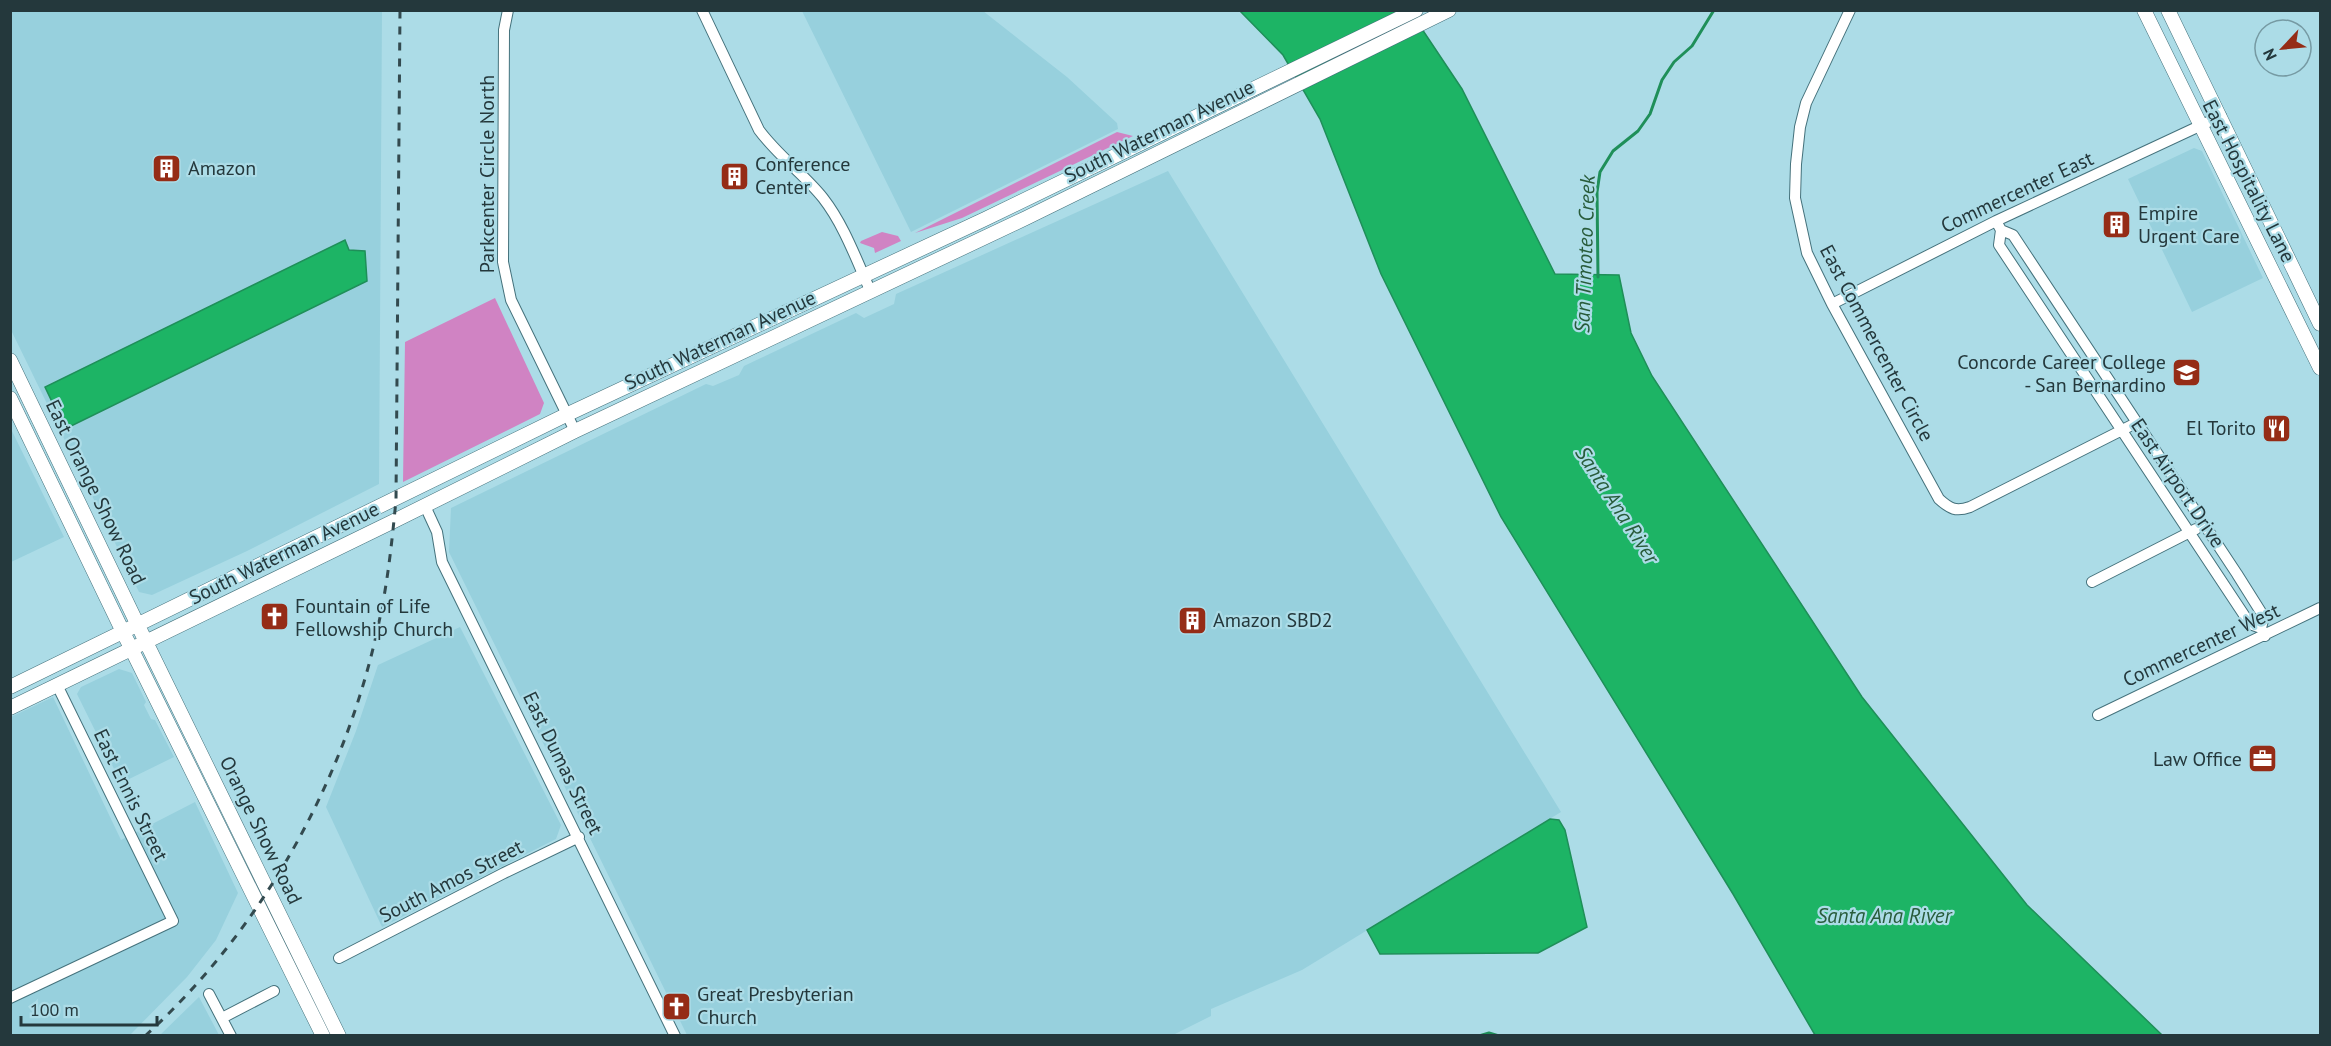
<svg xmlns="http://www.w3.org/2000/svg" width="2331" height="1046" viewBox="0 0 2331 1046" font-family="'PT Sans',sans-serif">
  <rect width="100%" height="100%" fill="#acdce7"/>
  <path fill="#97d0dd" d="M11,11h371l-3,473 -132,67 -95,44 -13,-3 -128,-262z
    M802,11h181l84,66 50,46 1,6 -207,103z
    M2194,148l8,3 61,127 -71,34 -64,-133z
    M1168,171l393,641 -259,158 -91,39v7l-38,19h-486l-238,-483 2,-44 255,-124 7,2 26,-11 5,-9 112,-53 8,5 30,-14 2,-10z
    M10,427l54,110 -53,25h-1z
    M460,627l101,198 -5,14 -174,88 -56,-120 30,-76 22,-66z
    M119,669l13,4 14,29 -2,3 7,14 4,1 19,37 -53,26 -44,-89 4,-7z
    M53,697l68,143 74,-38 43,91 -22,47 -29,37 -57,58 -119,1v-319z
    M199,997l20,38h-59z"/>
  <path fill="#d083c3" d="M1117,132l16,4 -171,82 -47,15z
    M882,232l16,4 3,5 -26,12 -1,-5 -14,-5 1,-2z
    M495,298l49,105 -4,11 -137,68 2,-140z"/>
  <path fill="#1db465" stroke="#1f8f59" stroke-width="1.5" d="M1240,11h170l52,78 93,185 64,1 12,58 21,43 210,321 165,208 135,130h-347l-82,-141 -232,-377 -120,-243 -61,-155 -37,-64z
    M345,240l4,10 16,1 2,30 -302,148 -20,-42z
    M1550,819l9,1 6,10 22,97 -49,26 -158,1 -13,-24z"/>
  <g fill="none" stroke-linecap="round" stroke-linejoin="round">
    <path stroke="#1f8f59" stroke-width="3" d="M1598,277l-1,-85 3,-20 13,-21 25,-20 12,-17 12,-34 12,-18 18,-16 22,-36
      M1479,1036l10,-3 10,3"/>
    <defs>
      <path id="minor" d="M508,10l-4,20 -1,232 8,38 64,131
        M702,10l57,120c19,26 45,44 64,68 21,27 33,61 47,92
        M1850,10l-44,93 -6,24 -4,37 -1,34 12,55 25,51 107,195c11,10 17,13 31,8l166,-84
        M1996,221l5,9 12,5 224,339 27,43 -3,11 4,8
        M2001,230l-2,15 251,379 11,4
        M1832,304l164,-83 225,-105
        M425,506l12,26 5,30 233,474
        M2092,582l104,-53
        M2098,715l222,-107
        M339,958l165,-85 75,-36
        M209,994l22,42
        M10,998l163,-77 -116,-236
        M222,1018l52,-27"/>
      <path id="major" d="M2144,10l176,358
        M2168,10l152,314
        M10,360l136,282 193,394
        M10,398l113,234 200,404
        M10,687l558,-273 417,-195 431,-209
        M10,708l384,-187 181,-90 451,-213 423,-208"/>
    </defs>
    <use href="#minor" stroke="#45727c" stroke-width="12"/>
    <use href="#major" stroke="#45727c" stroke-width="15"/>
    <use href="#minor" stroke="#fff" stroke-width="10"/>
    <use href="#major" stroke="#fff" stroke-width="14"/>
    <path stroke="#334a4f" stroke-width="3" stroke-dasharray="8 8" stroke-linecap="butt" d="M145,1036c118,-107 202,-259 234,-414 9,-41 13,-81 17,-122l4,-490"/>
  </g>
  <defs>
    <symbol id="building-square" viewBox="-11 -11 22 22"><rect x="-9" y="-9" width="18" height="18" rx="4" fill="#952c16" stroke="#acdce7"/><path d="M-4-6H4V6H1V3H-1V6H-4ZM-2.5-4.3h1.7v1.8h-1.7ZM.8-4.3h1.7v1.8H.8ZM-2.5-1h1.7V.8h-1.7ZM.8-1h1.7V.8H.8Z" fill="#fff"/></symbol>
    <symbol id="university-square" viewBox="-11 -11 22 22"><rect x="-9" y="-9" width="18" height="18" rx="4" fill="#952c16" stroke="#acdce7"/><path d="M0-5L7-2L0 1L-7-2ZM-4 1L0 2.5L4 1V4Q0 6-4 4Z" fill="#fff"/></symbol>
    <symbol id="restaurant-square" viewBox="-11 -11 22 22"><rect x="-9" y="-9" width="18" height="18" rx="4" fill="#952c16" stroke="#acdce7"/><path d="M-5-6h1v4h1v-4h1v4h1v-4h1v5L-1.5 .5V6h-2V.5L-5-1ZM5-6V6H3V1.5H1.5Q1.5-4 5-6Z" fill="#fff"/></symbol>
    <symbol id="church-square" viewBox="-11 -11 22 22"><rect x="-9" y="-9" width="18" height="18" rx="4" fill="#952c16" stroke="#acdce7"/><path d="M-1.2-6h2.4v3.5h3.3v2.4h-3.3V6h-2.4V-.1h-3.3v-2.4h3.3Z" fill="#fff"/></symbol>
    <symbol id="office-square" viewBox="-11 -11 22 22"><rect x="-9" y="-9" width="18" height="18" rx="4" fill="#952c16" stroke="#acdce7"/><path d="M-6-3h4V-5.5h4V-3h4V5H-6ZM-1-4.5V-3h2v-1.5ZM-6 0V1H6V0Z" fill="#fff"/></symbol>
  </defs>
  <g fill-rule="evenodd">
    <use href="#building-square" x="150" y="152" width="33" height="33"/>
    <use href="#building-square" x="718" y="160" width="33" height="33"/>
    <use href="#building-square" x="2100" y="208" width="33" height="33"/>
    <use href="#university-square" x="2170" y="356" width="33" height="33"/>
    <use href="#restaurant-square" x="2260" y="412" width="33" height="33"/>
    <use href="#church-square" x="258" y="600" width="33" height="33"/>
    <use href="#building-square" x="1176" y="604" width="33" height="33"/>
    <use href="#office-square" x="2246" y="742" width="33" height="33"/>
    <use href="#church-square" x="660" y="990" width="33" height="33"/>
  </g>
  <g text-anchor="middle" stroke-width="4.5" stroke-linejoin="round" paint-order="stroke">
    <g font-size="20" fill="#24383c" stroke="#acdce7">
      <text transform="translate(1159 131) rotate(-26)" y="7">South Waterman Avenue</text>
      <text transform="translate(487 174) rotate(-90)" y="7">Parkcenter Circle North</text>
      <text transform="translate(2249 181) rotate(63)" y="7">East Hospitality Lane</text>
      <text transform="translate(2017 192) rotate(-25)" y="7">Commercenter East</text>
      <text transform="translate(720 340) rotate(-25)" y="7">South Waterman Avenue</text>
      <text transform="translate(1877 343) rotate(62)" y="7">East Commercenter Circle</text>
      <text transform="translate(2178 483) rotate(56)" y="7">East Airport Drive</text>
      <text transform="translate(96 492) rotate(64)" y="7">East Orange Show Road</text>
      <text transform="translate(284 553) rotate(-26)" y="7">South Waterman Avenue</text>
      <text transform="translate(2201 645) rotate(-25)" y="7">Commercenter West</text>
      <text transform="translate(563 763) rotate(64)" y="7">East Dumas Street</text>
      <text transform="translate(131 795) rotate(64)" y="7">East Ennis Street</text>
      <text transform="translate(261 830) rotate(64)" y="7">Orange Show Road</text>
      <text transform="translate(451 881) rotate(-27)" y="7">South Amos Street</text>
    </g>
    <g font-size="20" fill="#24383c" stroke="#acdce7" text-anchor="start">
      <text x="755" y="171">Conference<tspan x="755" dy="23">Center</tspan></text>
      <text x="188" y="175">Amazon</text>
      <text x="2138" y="220">Empire<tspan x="2138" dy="23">Urgent Care</tspan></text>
      <text x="2166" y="369" text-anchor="end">Concorde Career College<tspan x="2166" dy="23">- San Bernardino</tspan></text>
      <text x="2256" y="435" text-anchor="end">El Torito</text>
      <text x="295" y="613">Fountain of Life<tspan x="295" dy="23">Fellowship Church</tspan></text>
      <text x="1213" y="627">Amazon SBD2</text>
      <text x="2242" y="766" text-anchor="end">Law Office</text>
      <text x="697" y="1001">Great Presbyterian<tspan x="697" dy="23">Church</tspan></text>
    </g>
    <g font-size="21" font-style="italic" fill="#295c3b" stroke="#acdce7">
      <text transform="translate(1585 254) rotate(-88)" y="7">San Timoteo Creek</text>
      <text transform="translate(1617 505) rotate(57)" y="7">Santa Ana River</text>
      <text x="1884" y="923">Santa Ana River</text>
    </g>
  </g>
  <rect width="2331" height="1046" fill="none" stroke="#24383c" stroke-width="24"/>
  <g transform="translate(2283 48) rotate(244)"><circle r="28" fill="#acdce7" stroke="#769aa3" stroke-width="1.5"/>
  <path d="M0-4.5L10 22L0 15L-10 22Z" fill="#952c16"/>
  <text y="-9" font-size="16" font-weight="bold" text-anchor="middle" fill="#24383c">N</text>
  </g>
  <path d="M21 1016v9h136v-9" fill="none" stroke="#24383c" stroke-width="3"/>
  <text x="30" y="1016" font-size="18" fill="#24383c" stroke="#acdce7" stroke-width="4.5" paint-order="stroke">100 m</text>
</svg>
